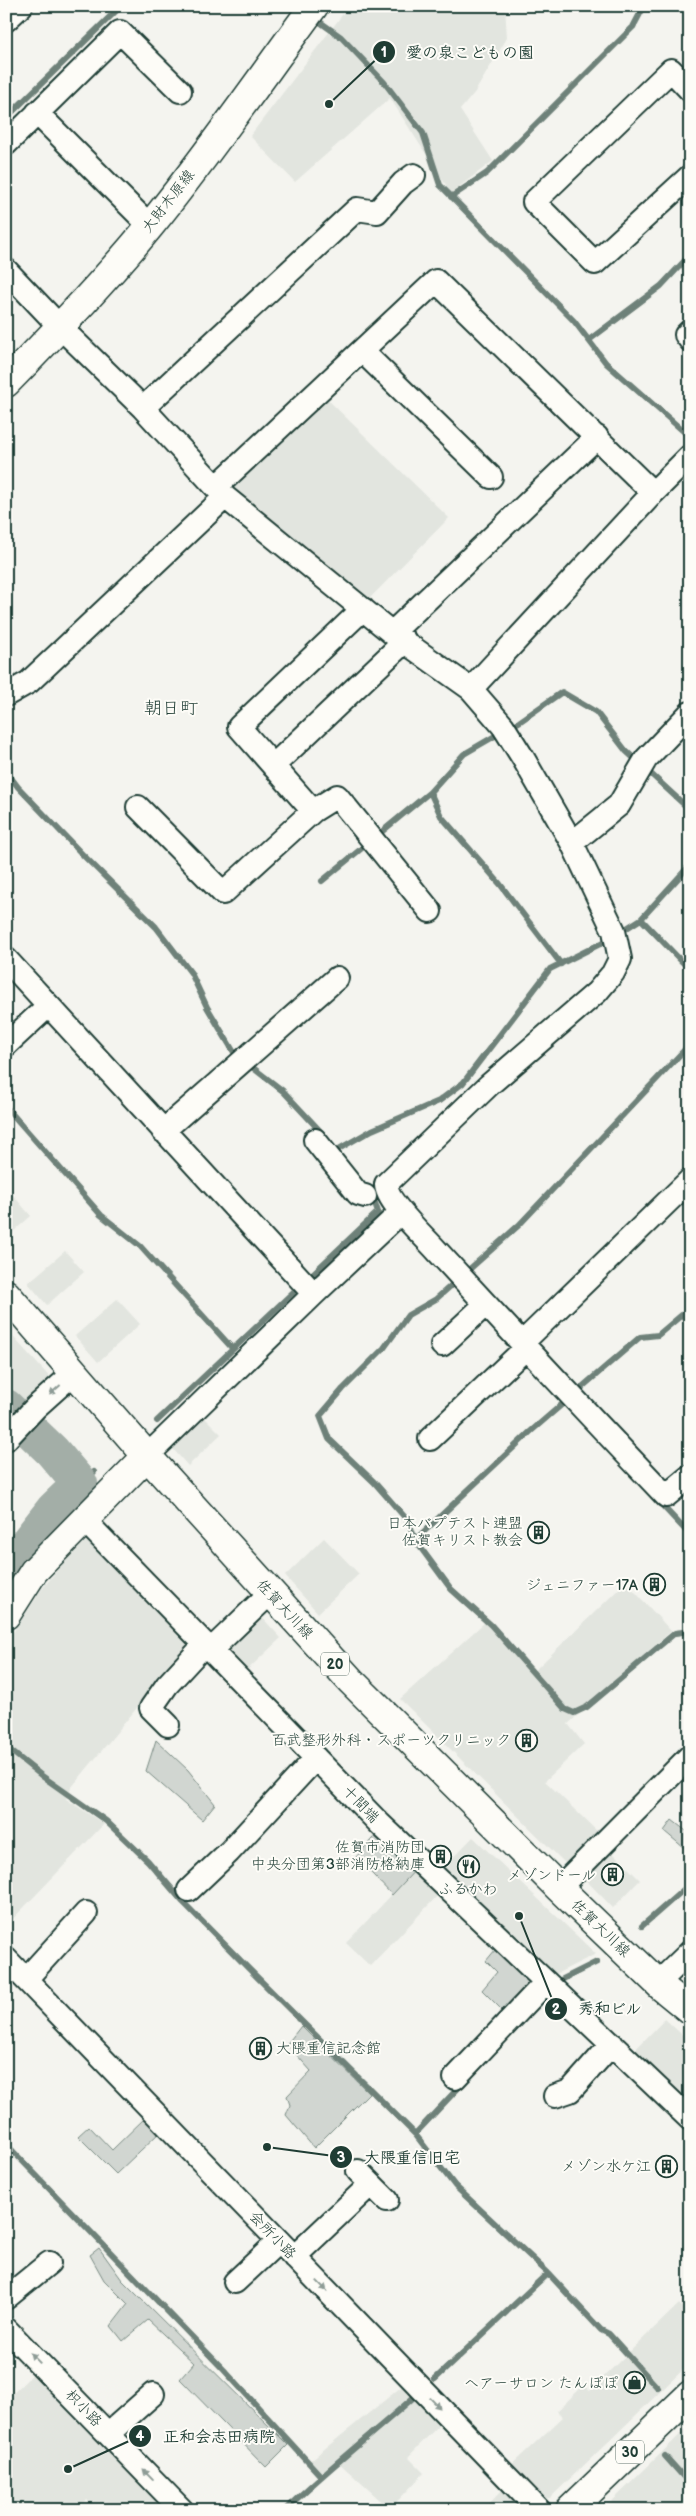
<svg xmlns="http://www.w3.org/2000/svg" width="696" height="2516" viewBox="0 0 696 2516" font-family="'Balsamiq Sans','Klee One',sans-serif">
  <rect width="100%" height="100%" fill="#f4f4ef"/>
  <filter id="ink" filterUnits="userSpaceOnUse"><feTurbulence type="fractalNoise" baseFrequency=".02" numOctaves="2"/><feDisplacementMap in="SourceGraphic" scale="10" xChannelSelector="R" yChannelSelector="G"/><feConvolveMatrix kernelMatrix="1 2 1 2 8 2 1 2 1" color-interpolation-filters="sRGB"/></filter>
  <g filter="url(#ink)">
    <path fill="#e2e5df" d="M349,6h156l2,32 -32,54 -15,18 33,51 -42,32 -61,-95 -95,84 -45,-46z
      M322,394l127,124 -85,86 -142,-114z
      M6,1187l25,29 -25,22z
      M65,1251l19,21 -37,33 -19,-22z
      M117,1299l23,25 -42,38 -23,-26z
      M6,1329l49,54 -25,25 -24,-23z
      M198,1411l23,23 -33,32 -21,-24z
      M324,1538l35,36 -41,39 -33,-37z
      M87,1540h8l105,108 -55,50 -74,90 -5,11 38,25 -98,102v-283l36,-54 26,-32z
      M626,1582l45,49 -103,93 16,20 -39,37 56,54 -32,32 -169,-168 85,-77 49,49z
      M257,1612l24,26 -39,37 -25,-25z
      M473,1837l123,117 -48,24 -110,-105z
      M606,1846l34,34 -27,28 -34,-35z
      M418,1867l25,23 -73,76 -24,-23z
      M665,2019l25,23v70l-60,-57z
      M679,2304l11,11v48l-140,135 -12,1 -30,-31 55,-51 -6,-6 27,-26 6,5z
      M36,2371l124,128 -11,11h-53l-10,-10 -11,10h-69v-110z
      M406,2383l37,38 -35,36 16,16 -34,36 -52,-47 -20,15 -12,-13z
      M690,2425v81l-4,4h-83z
      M506,2486l22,24h-45z"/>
    <path fill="#d1d6d1" stroke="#788a82" d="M156,1740l32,30 27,34 -13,16 -56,-49z
      M672,1820l18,14v19l-26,-22z
      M380,1830l38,37 -26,28 -36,-38z
      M500,1944l39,37 -32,34 -25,-25 15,-18 -11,-11z
      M301,2026l68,67 -55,55 -28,-33 4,-10 -3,-9 24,-25 -24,-27z
      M147,2116l14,15 -45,43 -38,-38 11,-10 23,24z
      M99,2248l23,32 166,165 -22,22 -86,-88 14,-16 -46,-43 -25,21 -12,-15 17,-22 -24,-24 -14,-25z"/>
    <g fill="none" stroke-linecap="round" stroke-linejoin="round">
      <path stroke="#6e8179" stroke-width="6" d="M313,17l28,20 43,45 39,51 17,52 134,136 32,42 84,74
        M6,118l115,-112
        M451,197l36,-24 146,-146 10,-19
        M589,340l72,-54 29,-31
        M6,771l12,16 65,68 73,72 35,46 16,34 28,47 48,37 40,43
        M322,881l108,-89
        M641,919l49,51
        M619,933l22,-14 49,-54
        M561,964l-61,-80 -59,-68 -11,-24 34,-38 55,-32 43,-30 34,20 30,39 64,59
        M690,1044l-171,181 -83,74 -28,16 -24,33 -41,41 -23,27 9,23 45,43 35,40 6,18 36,49 40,36 74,84 9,4 13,-6 88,-74 15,-2
        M6,1107l95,108 39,31 92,102
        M337,1150l35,-20 67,-29 24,-18 87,-114 60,-30
        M157,1421l221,-209 -6,-18
        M80,1484l14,-12
        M658,1501l32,34
        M415,1540l115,-108 110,-95 18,-2 32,-27
        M6,1747l36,29 64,45 42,40 35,41 66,67 166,165 40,52 93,87 53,57 8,4 49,54
        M642,1926l48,-42
        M559,1981l38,-19
        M415,2134l48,-51
        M6,2144l218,226 96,105
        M435,2379l113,-106
        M665,2456l25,28
        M285,2510c41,-40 86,-75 129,-113"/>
      <path stroke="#a3aea7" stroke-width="36" d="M6,1407l46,44 28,33 -26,25 -48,61"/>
      <defs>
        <path id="minor" d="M6,20l15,-14
          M690,90l-19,-20 -137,132 61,61 95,-87
          M37,113l113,113
          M6,144l114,-112 60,59
          M6,270l55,58 82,80 82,89 167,136 79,56 32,37 20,32 49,85 42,88 6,28 -7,14 -16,19 -108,93 -103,99c-1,17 40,54 52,68 75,82 151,163 228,244l24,-20
          M690,331l-4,4 4,5
          M362,351l129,126
          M143,408l214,-199 20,3 26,-29 11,-8
          M216,487l220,-206 217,212
          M392,633l205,-196
          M471,689l182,-196 37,-37
          M6,695l23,-13 196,-185
          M273,766l132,-125
          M138,807l85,86 90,-82 24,-15 93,115
          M313,811l-74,-84 124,-118
          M572,843l47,-38 27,-46 44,-46
          M6,959l308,335
          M6,1045l41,-38
          M163,1131l174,-153
          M315,1140l43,54 7,2
          M522,1343l168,-163
          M442,1345l44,-41
          M6,1439l30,-32 39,-35
          M430,1439l96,-91
          M147,1456l167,-162 87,-82
          M85,1521l295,303 310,295
          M211,1650l59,-57
          M168,1725l-17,-17 16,-23 38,-41
          M559,1888l131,-132
          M189,1890l40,-38 87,-94
          M6,1959l533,551
          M26,1979l60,-66
          M658,1983l32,-31
          M455,2078l91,-96
          M555,2096l15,-5 42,-47
          M358,2171l29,29
          M294,2257l77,-73
          M235,2282l44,-41
          M6,2298l43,-35
          M6,2329l176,181
          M109,2433l44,-39"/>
        <path id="tertiary" d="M6,383c50,-51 99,-102 144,-157 58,-71 110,-147 164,-220
          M6,1615l28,-44 113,-115"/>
        <path id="primary" d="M6,1294l141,162 204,225 208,207 104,100 27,22
          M570,2510l120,-115"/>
      </defs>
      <use href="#minor" stroke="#1f3d34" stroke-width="26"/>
      <use href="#tertiary" stroke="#1f3d34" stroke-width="31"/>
      <use href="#primary" stroke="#1f3d34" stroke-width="31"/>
      <use href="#minor" stroke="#fdfcf7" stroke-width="22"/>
      <use href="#tertiary" stroke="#fdfcf7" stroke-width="28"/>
      <use href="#primary" stroke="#fdfcf7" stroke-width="28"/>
    </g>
    <defs><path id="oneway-solid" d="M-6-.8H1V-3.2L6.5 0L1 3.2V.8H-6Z" transform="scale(1.25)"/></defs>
    <g fill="#8e9c96">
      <use href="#oneway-solid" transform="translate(55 1390) rotate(138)"/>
      <use href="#oneway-solid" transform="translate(322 2286) rotate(46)"/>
      <use href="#oneway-solid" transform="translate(35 2358) rotate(-134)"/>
      <use href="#oneway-solid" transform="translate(435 2403) rotate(46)"/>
      <use href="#oneway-solid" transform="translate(148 2475) rotate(-134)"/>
    </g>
  </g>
  <defs>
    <symbol id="building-ring" viewBox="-11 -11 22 22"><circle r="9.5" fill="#fdfcf7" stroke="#1f3d34" stroke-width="1.5"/><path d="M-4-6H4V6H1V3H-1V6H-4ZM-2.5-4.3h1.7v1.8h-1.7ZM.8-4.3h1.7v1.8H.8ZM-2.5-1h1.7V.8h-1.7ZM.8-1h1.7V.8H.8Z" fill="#1f3d34"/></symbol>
    <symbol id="restaurant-ring" viewBox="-11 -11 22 22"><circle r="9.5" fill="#fdfcf7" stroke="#1f3d34" stroke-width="1.5"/><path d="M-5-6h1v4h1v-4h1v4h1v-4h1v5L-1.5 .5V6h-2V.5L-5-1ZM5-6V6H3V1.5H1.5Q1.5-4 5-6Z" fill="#1f3d34"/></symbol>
    <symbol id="shop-ring" viewBox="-11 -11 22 22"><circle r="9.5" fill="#fdfcf7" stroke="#1f3d34" stroke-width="1.5"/><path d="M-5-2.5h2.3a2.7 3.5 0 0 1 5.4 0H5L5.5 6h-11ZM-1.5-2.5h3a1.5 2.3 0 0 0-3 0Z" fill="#1f3d34"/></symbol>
  </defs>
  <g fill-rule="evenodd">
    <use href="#building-ring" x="526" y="1520" width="25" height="25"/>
    <use href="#building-ring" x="642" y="1572" width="25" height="25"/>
    <use href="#building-ring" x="514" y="1728" width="25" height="25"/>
    <use href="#building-ring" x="428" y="1844" width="25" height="25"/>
    <use href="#restaurant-ring" x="456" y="1854" width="25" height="25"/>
    <use href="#building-ring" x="600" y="1862" width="25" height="25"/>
    <use href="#building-ring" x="248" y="2036" width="25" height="25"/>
    <use href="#building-ring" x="654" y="2154" width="25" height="25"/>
    <use href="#shop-ring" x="622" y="2370" width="25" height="25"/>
  </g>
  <g text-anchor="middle" stroke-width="4" stroke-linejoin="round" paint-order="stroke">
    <g fill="#fdfcf7" stroke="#62766e" stroke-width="1">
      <rect x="321" y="1652.5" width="28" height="23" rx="4"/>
      <rect x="616" y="2440.5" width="28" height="23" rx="4"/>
    </g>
    <g font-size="14" font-weight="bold" fill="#1f3d34">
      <text x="335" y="1669">20</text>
      <text x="630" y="2457">30</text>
    </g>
    <g font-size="15" fill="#1f3d34" stroke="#fdfcf7">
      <text transform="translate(168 201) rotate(-52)" y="5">大財木原線</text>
      <text transform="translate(285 1609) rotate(47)" y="5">佐賀大川線</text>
      <text transform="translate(361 1804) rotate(46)" y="5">十間端</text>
      <text transform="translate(601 1928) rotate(44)" y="5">佐賀大川線</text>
      <text transform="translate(273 2235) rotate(46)" y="5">会所小路</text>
      <text transform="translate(84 2408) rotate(46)" y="5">枳小路</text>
    </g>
    <g font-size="15" fill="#1f3d34" stroke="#fdfcf7" text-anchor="end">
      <text x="523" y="1528">日本バプテスト連盟<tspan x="523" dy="17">佐賀キリスト教会</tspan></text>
      <text x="638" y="1590">ジェニファー17A</text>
      <text x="511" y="1745">百武整形外科・スポーツクリニック</text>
      <text x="425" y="1852">佐賀市消防団<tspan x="425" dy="17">中央分団第3部消防格納庫</tspan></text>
      <text x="596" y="1880">メゾンドール</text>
      <text x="468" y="1894" text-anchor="middle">ふるかわ</text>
      <text x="276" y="2053" text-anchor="start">大隈重信記念館</text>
      <text x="651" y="2171">メゾン水ケ江</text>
      <text x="618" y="2388">ヘアーサロン たんぽぽ</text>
    </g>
    <g font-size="18" fill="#1f3d34" stroke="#fdfcf7">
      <text x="171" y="714">朝日町</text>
    </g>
  </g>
  <path fill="none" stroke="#1f3d34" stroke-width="2" d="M329 104L384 52M519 1916L556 2009M267 2147L341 2157M68 2469L140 2436"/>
  <g fill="#1f3d34" stroke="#fdfcf7" stroke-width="2">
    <circle cx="329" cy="104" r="5"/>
    <circle cx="519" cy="1916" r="5"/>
    <circle cx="267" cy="2147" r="5"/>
    <circle cx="68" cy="2469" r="5"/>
    <circle cx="384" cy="52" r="12"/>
    <circle cx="556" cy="2009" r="12"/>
    <circle cx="341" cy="2157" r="12"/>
    <circle cx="140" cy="2436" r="12"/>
  </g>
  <g font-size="15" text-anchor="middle" font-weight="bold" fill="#fff">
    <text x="384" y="57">1</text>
    <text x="556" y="2014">2</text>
    <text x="341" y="2162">3</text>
    <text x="140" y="2441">4</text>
  </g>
  <g font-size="16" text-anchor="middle" font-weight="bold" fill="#1f3d34" stroke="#fdfcf7" stroke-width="4" stroke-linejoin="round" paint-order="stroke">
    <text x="470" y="58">愛の泉こどもの園</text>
    <text x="610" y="2014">秀和ビル</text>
    <text x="412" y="2163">大隈重信旧宅</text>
    <text x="219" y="2442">正和会志田病院</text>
  </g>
  <rect width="696" height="2516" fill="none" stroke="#fdfcf7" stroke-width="25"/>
  <rect x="12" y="12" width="671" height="2491" fill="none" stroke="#1f3d34" stroke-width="2" filter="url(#ink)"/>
</svg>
